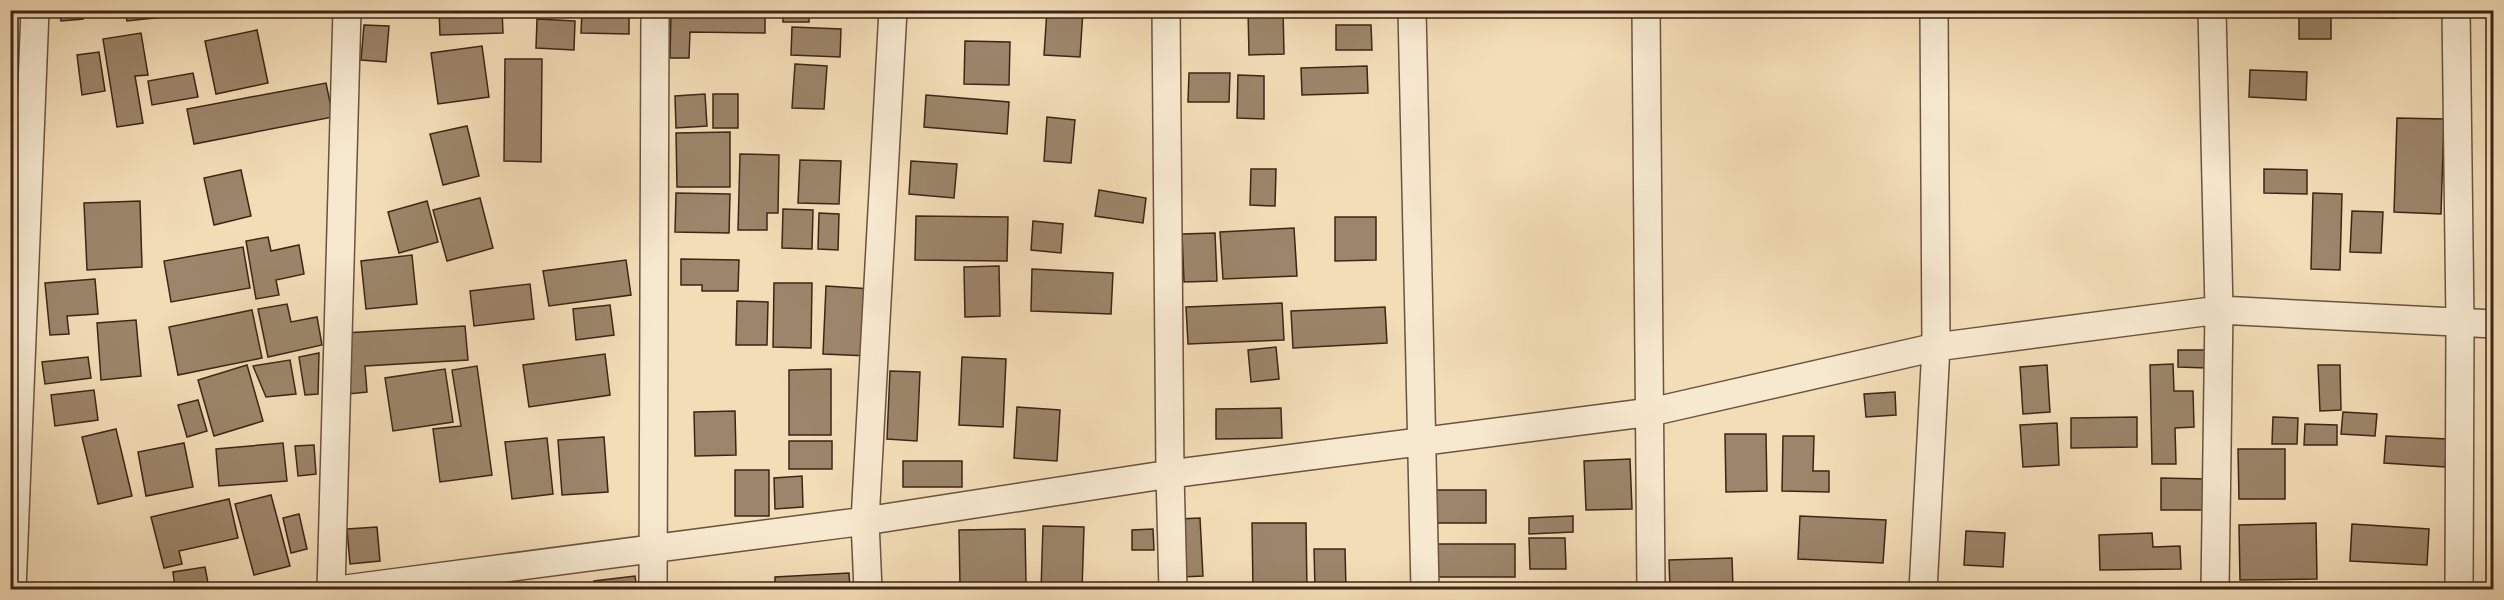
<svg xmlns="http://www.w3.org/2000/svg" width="2504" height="600" viewBox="0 0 2504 600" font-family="'IM FELL English',serif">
  <rect width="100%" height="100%" fill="#f3ddb7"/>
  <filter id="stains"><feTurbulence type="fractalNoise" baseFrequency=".00333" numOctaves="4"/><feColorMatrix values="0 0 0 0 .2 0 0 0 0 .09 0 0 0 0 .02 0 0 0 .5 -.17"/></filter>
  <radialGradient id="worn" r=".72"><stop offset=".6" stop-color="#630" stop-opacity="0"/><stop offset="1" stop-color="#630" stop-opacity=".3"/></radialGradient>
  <path fill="#9c856a" stroke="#3d2517" stroke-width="1.5" d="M10,10h3l2,27 -5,1z
    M59,10h23l1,9 -22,2z
    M94,10h68l1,7 -36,4 -2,-10 -31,4z
    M262,10h43v4l-42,3z
    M439,10h63l1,23 -63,2z
    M582,10h47v24l-48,-1z
    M671,10h94v23l-75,-1 -1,26h-19z
    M783,10h26v12h-26z
    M1047,10h36l-3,47 -36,-2z
    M1116,10h40v6l-40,-2z
    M1248,10h35l1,44 -35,1z
    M2299,10h32v29h-32z
    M2364,10h31v8l-31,-1z
    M537,19l38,2 -1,29 -38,-2z
    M364,25l25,1 -3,36 -25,-2z
    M1336,25h35l1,25h-36z
    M792,27l49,2 -1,28 -49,-2z
    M257,30l11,53 -52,11 -11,-53z
    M141,33l7,42 -13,1 8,47 -26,4 -14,-88z
    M965,41l45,1 -1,43 -45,-1z
    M482,46l7,51 -51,7 -7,-51z
    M99,52l6,39 -23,4 -5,-40z
    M505,59h37l-1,103 -37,-1z
    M795,64l32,2 -3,43 -32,-1z
    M1367,66l1,27 -66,2 -1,-27z
    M2250,70l57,2 -1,28 -57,-3z
    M193,73l5,24 -46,8 -4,-24z
    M1189,73h41l-1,29h-41z
    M1238,75l26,1v43l-27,-1z
    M326,83l7,34 -139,27 -7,-35z
    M705,94l2,32 -31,2 -1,-32z
    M713,94h25v34h-25z
    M926,95l83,7 -2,32 -83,-7z
    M1047,117l28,3 -4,43 -27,-2z
    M2397,118l47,1 -3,95 -47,-2z
    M467,126l12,50 -36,9 -13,-51z
    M730,132v55h-53l-1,-54z
    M740,154l39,1 -1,58h-11v17h-29z
    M800,160l41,1 -2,43 -41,-1z
    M911,161l46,3 -3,34 -45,-4z
    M1251,169h25l-1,37 -25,-1z
    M2264,169l43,1v24l-43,-1z
    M241,170l10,46 -37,9 -10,-47z
    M1099,190l47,8 -3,25 -48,-7z
    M676,193l54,1 -1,39 -54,-1z
    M2313,193l29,1 -2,76 -29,-1z
    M480,198l13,50 -46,13 -14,-51z
    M140,201l2,66 -55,3 -3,-67z
    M427,201l11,41 -39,11 -11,-41z
    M783,209l30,1 -1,39 -30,-1z
    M2352,211l31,1 -2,41 -31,-1z
    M819,213l20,1 -1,36 -20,-1z
    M916,216l92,1 -1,44 -92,-1z
    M1335,217h41v43l-41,1z
    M1033,221l30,3 -2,29 -30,-3z
    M1294,228l3,48 -74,3 -3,-47z
    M1215,233l2,48 -33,1 -2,-48z
    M268,237l3,14 28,-6 5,29 -28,6 3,15 -23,4 -10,-58z
    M243,247l7,41 -79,14 -7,-41z
    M412,255l5,49 -51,5 -5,-48z
    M681,259l58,1 -1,31h-36v-6h-21z
    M626,260l5,35 -82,11 -6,-35z
    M999,266l1,50 -35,1 -1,-50z
    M1032,269l81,4 -2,41 -80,-3z
    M95,279l3,35 -31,2 2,18 -19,1 -5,-52z
    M774,283h38l-1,65 -38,-1z
    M530,284l4,35 -60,7 -4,-35z
    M826,286l46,3 -3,67 -46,-2z
    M737,301l31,1 -1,43h-31z
    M1282,303l2,37 -96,4 -2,-37z
    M287,304l4,18 26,-5 5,28 -54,12 -10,-48z
    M610,305l4,30 -38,5 -3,-31z
    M1385,307l2,36 -94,5 -2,-37z
    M252,310l10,48 -84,17 -9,-48z
    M136,320l5,56 -40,4 -4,-57z
    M465,326l3,34 -103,6 2,26 -19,2 -4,-61z
    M1276,347l3,32 -28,3 -3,-32z
    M2178,350h30l-1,18 -29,-1z
    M319,353l-1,41 -13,1 -6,-38z
    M605,354l5,41 -81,12 -6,-42z
    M88,357l3,21 -46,6 -3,-22z
    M962,357l44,2 -3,68 -44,-2z
    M290,360l6,34 -30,3 -13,-31z
    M2173,364l1,27h19l1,36 -19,1 1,36h-24l-2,-99z
    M247,365l16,56 -49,15 -16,-56z
    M2047,365l3,47 -27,2 -3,-47z
    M2318,365h22l1,45 -21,1z
    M477,366l15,109 -52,7 -7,-53 28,-3 -9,-56z
    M445,369l8,53 -60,9 -8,-53z
    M831,369v66h-42v-65z
    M890,371l30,1 -3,69 -30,-2z
    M94,390l4,30 -43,6 -4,-31z
    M1895,392l1,23 -30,2 -2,-23z
    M198,400l9,31 -20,6 -9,-32z
    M1017,407l43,3 -3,51 -43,-3z
    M1281,408l1,30 -66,1v-30z
    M735,411l1,44 -41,1 -1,-44z
    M2343,412l34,2 -2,22 -34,-2z
    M2137,417v30l-66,1v-30z
    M2273,417l25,1 -1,26h-25z
    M2057,423l2,42 -36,2 -3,-42z
    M2305,424l32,1v20h-33z
    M116,429l16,67 -34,8 -16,-67z
    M1725,434h41l1,57 -41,1z
    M1783,436h31l-1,35h16v21l-47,-1z
    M2386,436l61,3 -2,28 -61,-4z
    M604,437l4,55 -46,3 -4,-55z
    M547,438l6,56 -41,5 -7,-57z
    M789,441h43v28h-43z
    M184,443l9,44 -47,9 -8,-44z
    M283,443l4,38 -68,5 -3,-37z
    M314,445l2,29 -18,2 -3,-30z
    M2238,449h47v50h-46z
    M1630,459l2,50 -46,1 -2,-49z
    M903,461h59v26h-59z
    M735,470h34v46h-34z
    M802,476l1,31 -28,2 -1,-31z
    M2161,478l44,1 1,31h-45z
    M1436,490h50v33h-50z
    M271,495l19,71 -36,9 -19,-71z
    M229,499l9,39 -59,13 3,13 -18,4 -13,-51z
    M299,514l8,35 -16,4 -8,-35z
    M1573,516v16l-44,2v-16z
    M1800,516l86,4 -3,43 -85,-4z
    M1200,518l3,58 -22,1 -3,-58z
    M1252,523h54l1,67h-54z
    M2316,523l1,56 -77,1 -1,-55z
    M2352,524l77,5 -2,36 -77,-4z
    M1043,526l41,1 -2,63h-41z
    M377,527l3,34 -30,3 -3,-35z
    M1025,529l1,55 -66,1 -1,-55z
    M1153,529l1,21h-22v-20z
    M1966,531l39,2 -2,34 -39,-2z
    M2152,533l1,14 27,-1 1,23 -81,1 -1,-35z
    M1529,538h36l1,31h-36z
    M1435,544h80v33h-81z
    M1314,549h31l1,41h-31z
    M1732,558l1,30 -63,2 -1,-30z
    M205,567l3,16 -33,5 -2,-16z
    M849,573l1,17h-75v-13z
    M635,576l2,14h-42l-1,-9z"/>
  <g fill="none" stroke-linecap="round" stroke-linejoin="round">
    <defs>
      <path id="minor" d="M1166,10l4,464 3,116
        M1412,10l13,580
        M1646,10l5,580
        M2212,10l7,300 -4,280
        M2456,10l4,312 -1,268
        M12,590l23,-580
        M331,590l16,-580
        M338,590l527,-69 305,-47 481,-62 285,-65 283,-37 275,14
        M653,590l2,-580
        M868,590l-3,-69 28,-511
        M1923,590l13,-243 -2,-337"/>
    </defs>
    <use href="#minor" stroke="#6a533f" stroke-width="30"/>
    <use href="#minor" stroke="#f7e9d0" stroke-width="27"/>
  </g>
  <rect width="2504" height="600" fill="none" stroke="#f3ddb7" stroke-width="36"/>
  <rect x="12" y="12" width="2480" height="576" fill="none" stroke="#3d2517" stroke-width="3"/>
  <rect x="18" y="18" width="2468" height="564" fill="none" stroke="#3d2517" stroke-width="1.5"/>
  <rect width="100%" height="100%" filter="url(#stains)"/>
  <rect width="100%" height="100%" fill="url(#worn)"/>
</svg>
